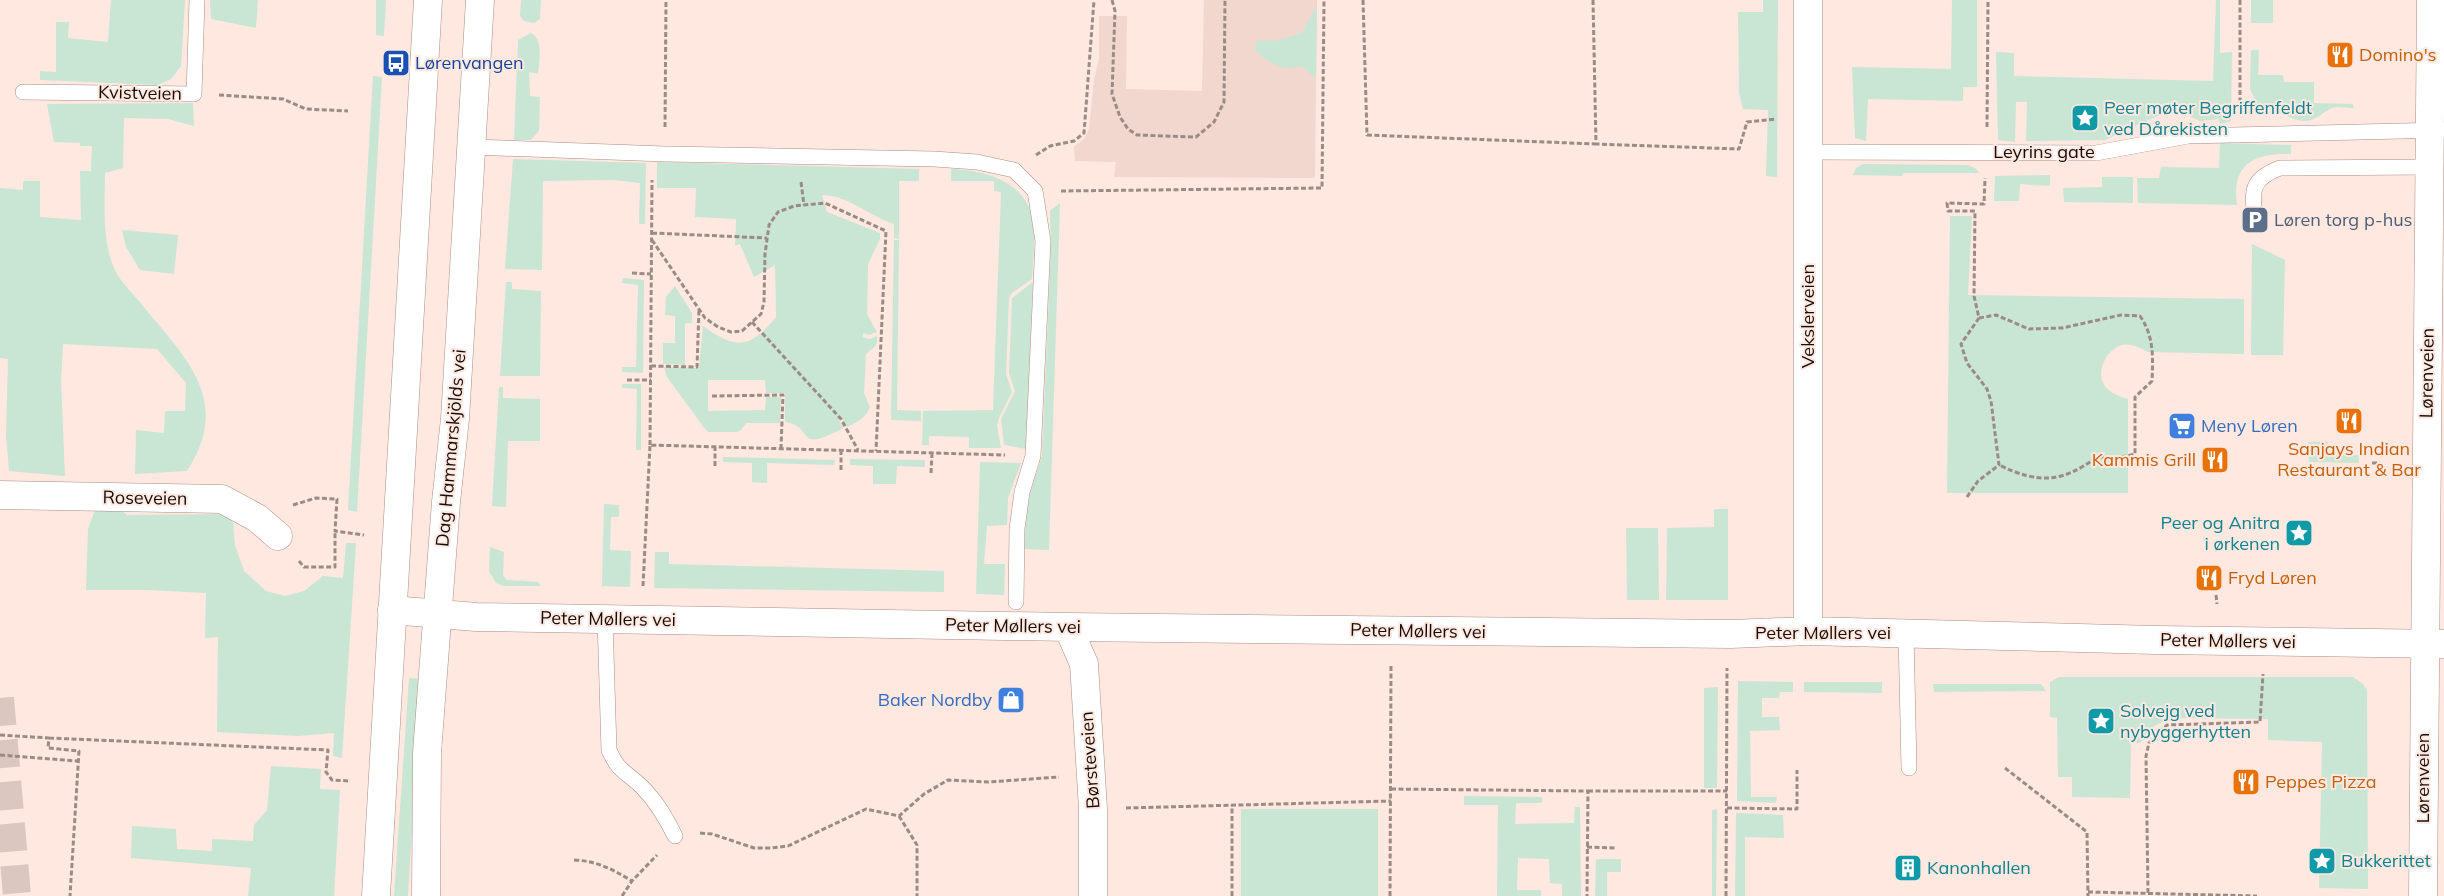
<svg xmlns="http://www.w3.org/2000/svg" width="2444" height="896" viewBox="0 0 2444 896" font-family="Mulish,sans-serif">
  <rect width="100%" height="100%" fill="#fee8e0"/>
  <path fill="#f1d7ce" d="M1204,0h113l-2,178 -201,-1 2,-15 -41,-1 -1,-14 10,-8 5,-10 5,-49 5,-21v-43h28l-1,73 76,2z"/>
  <path fill="#c9e5d4" d="M111,0h74l-4,66 -10,13 -13,6 -118,-5v-9l16,1v-50h13l-1,16 40,4z
    M210,0h48l-2,28 -45,-9z
    M376,0h10l-2,36 -8,-1z
    M521,0h20l-1,19 -6,4 -10,-2 -4,-5z
    M1763,0h15l-1,177 -11,-1 2,-66 -25,-1 -4,-16 -1,-81h25z
    M1952,0h25v87h-14v14l-95,-2 -2,42 -11,-3 -3,-71 99,2z
    M2216,0h4v53l12,-1 -1,69 -11,3 -1,-5 -19,2 -18,-8 -20,1 -57,26 -79,1 1,-39h-11l-1,40 -17,-2 -2,-88 18,1v23l199,5z
    M2251,0h22v23h-22z
    M1317,5l-1,70 -4,1 -10,-10c-20,6 -33,-2 -47,-16l2,-10 18,1 27,-8z
    M531,33c13,7 8,28 7,41l-9,-2 1,24 10,1 -1,34 -8,9h-17l4,-100z
    M2251,50h8l-1,25h25l1,7h30v21l39,1 1,4c-7,0 -18,-3 -24,1 -8,4 -15,12 -25,12 -16,0 -28,-15 -46,-13l-9,-19z
    M373,76l9,1 -25,435 -9,-2z
    M193,103l1,23 -26,-7 -44,-1 -1,50 -18,5c0,32 -4,72 12,101 6,10 15,19 22,27 44,55 95,97 48,170l-52,3 1,-44 28,3 1,-22h20l1,-28 -29,-34 -94,-5 -2,36 4,96 -56,-5 -3,-35 2,-77 -8,-1v-170l23,2v-9h17v36l41,3 -1,-49h11l1,-25h-12v-3l-26,-1 -7,-38z
    M2220,143l71,2v9c-36,-1 -60,9 -54,51l-99,-2 -1,-25h22l2,-11 58,1z
    M513,159l133,4 -1,61h-6l1,-41 -26,-3 -71,1 -1,89 -37,-1z
    M657,162l262,7v12h-20v58l-5,-1v-14c-25,-8 -46,-29 -72,-29l5,17 53,21v6l-12,25 -1,50 10,18 -8,3 -6,-2v4l6,2 8,-3c1,11 -3,11 -11,18l-2,39 6,14c-4,11 -13,15 -23,20l-5,-9 -3,2 4,8c-50,27 -27,-2 -58,-6v-29h-19l-1,-13h-57v31l57,-1 1,-13h15l-1,26h-34l-5,7 -4,2h-29l-3,-3 -38,-52 -3,-10 35,1 4,-42c33,24 47,23 73,-9l-1,-52 -21,12 -14,-33 -5,2 1,-27 -41,-2 1,-29h-39z
    M1863,164l104,1 8,3 4,5h-76l-1,3 -49,-1 3,-7z
    M951,169c33,1 75,12 82,51 3,19 0,40 -1,59l-20,14 -3,5 -3,76 6,18 -13,26 -2,8 4,22h-32v-11l-40,-1v9h-7l1,-34 70,-1 8,-218 -7,-1v-10h-43z
    M2050,175v11l-30,-2 -1,17h-25l1,-25z
    M2102,177h31v26l-69,-1 -1,-14 39,-1z
    M1060,203l-11,347 -25,-1 3,-47 15,-46 9,-212 -1,-33z
    M1950,216h22l-4,79 276,4v55l-96,-2c-8,-4 -16,-9 -26,-7 -5,1 -12,7 -15,11 -14,23 -2,37 21,43v94h-181z
    M122,230l56,5 -4,39 -34,-4 -14,-23z
    M894,240h5l-2,170 24,1v10l-30,-1z
    M2252,244l33,16 -2,95h-32z
    M623,278l21,2 -1,93 -21,-1v-5h14l2,-82 -16,-2z
    M506,282h6v7l29,2 -1,85h-40z
    M1033,282l-7,167 -22,-4 -3,-26 14,-28 -6,-18 3,-75z
    M675,286l17,27v10h-7v42l-22,-1v-21h12v-27l-10,-1 1,-18z
    M622,384h19v66h-5l1,-61 -15,-1z
    M499,387h4v11l37,1v42h-32l-2,66 -14,-1z
    M2327,441l3,14h29v8l-50,-1 -1,-20z
    M723,457l112,3 -1,5 -67,-2v20l-15,-1v-19l-29,-1z
    M850,459l75,1v7l-28,-1 -1,18h-23v-18l-23,-1z
    M980,462l41,1 -13,35 -1,27 -20,1 -3,38h21l-1,31 -28,-1z
    M604,504l15,1v12h-8l-1,33 21,1 -1,36 -28,-1z
    M119,508l8,7 99,-1 7,9 2,22 9,26 22,20 19,5 19,-5 19,-15 20,2 3,-35h10l-14,215 -9,-2 1,-23 -36,3 -81,-4 1,-95 -13,1 1,-45 -59,-3h-61l2,-61 7,-19z
    M1714,509h14v91h-62l1,-72 47,-1z
    M1626,528h32l1,72h-32z
    M490,547l14,5 -1,23 4,5 31,2 3,4h-38l-7,-3 -7,-12z
    M655,552h14v12l275,7v21l-290,-4z
    M2059,677h294l10,7 4,6 1,199 -49,-1 3,-146 -54,-2v-21l-97,-1 -17,8 -14,17h-9l-1,55 -58,-1v-20h-14l-1,-59 -7,-1v-35z
    M409,678l12,1 -13,217h-14z
    M1738,681l55,1v10h-13l-1,6h-17v19h17l1,13 -30,1 1,66h26l-1,6 -39,-2z
    M1804,682h78v11l-78,-1z
    M1933,684h108l5,7 -112,1z
    M1718,687l-1,101h-13v-100z
    M271,766l50,3 -1,20 20,1 -6,106h-86l3,-28 -120,-10 1,-32 44,3 1,20 35,2v-12l41,2 1,-16 13,-15z
    M1464,796l78,1v6h-26l-1,21 59,-1 1,-16h5l1,89h-19v-12l-12,-1 -1,-24 -31,-1 -1,32h24v6h-44l1,-91h-34z
    M1241,809h137v87h-137z
    M1717,809l-1,87h-4v-86z
    M1736,813l47,2 1,23 -39,-1v59h-10z
    M1596,859h25v13h-14v24h-12z"/>
  <g fill="none" stroke-linecap="round" stroke-linejoin="round">
    <path stroke="#dbc7bf" stroke-width="28" stroke-dasharray="28 14" stroke-linecap="butt" d="M0,698l17,198"/>
    <defs>
      <path id="lane" d="M23,92l171,2 3,-94
        M472,147l193,7 269,5 43,3 37,8 21,21 8,50 -10,215 -11,36 -5,37 -1,73
        M1808,152l288,1 92,-17 256,-6
        M2255,220c-3,-29 -5,-41 25,-52l149,-1
        M605,619l4,131c10,23 17,21 33,37 15,15 24,31 33,49
        M1906,633l3,135"/>
      <path id="street" d="M0,495l222,4 35,19 21,18
        M392,610l84,7 592,10 663,7 77,-3 348,9 288,4
        M1068,627l16,37 9,145v87
        M1808,631v-631"/>
      <path id="secondary" d="M376,896l52,-896
        M426,896l1,-143 19,-251 9,-83 25,-419
        M2423,896l8,-896"/>
    </defs>
    <use href="#lane" stroke="#ae8d82" stroke-width="16"/>
    <use href="#street" stroke="#ae8d82" stroke-width="29"/>
    <use href="#secondary" stroke="#ae8d82" stroke-width="29"/>
    <path stroke="#9c8b85" stroke-width="3" stroke-dasharray="5 2.5" stroke-linecap="butt" d="M1112,0l3,11 -3,83 8,23 8,12 9,6 59,2 18,-15 10,-20 1,-102
      M1363,0l4,135 229,9
      M1593,0l3,144 143,5 8,-27 29,-3
      M2240,0v109
      M219,95l64,4 23,10 42,2
      M665,127l1,-127
      M1987,127l1,-127
      M1036,155l14,-9 24,-5 10,-8 10,-133
      M801,182l3,23
      M1061,191l261,-3 2,-188
      M652,233l115,5
      M652,240l53,78 13,9 13,5 11,-1 19,-17 3,-12 1,-48 4,-29 9,-13 16,-6 31,-3 61,28 -10,220
      M632,273l19,1
      M1979,318l17,-3 33,14 33,-1 59,-13 19,1c14,20 13,41 12,65l-17,16v57l-18,4 -20,-1c-35,26 -58,27 -98,8
      M752,322l89,97 17,31
      M651,366l46,1 2,-58
      M627,380h24
      M712,396l71,-1 -2,53
      M650,445l2,-265
      M841,450v22
      M2372,463h8
      M715,466v-19
      M931,473l1,-20
      M1967,497l11,-16 21,-16 -8,-64 -4,-12 -20,-26 -6,-19 18,-26 -5,-22 1,-85h-27l-1,-8 37,1 1,-26
      M293,505l23,-7 21,1 -2,32 29,4
      M299,561l5,6h31v-36
      M643,586l7,-141 355,10
      M2216,595l1,9
      M0,735l49,3 -1,10 31,3 -9,145
      M49,738l279,12 -2,22 6,8 18,1
      M0,755l77,6
      M2005,768l82,64 1,64
      M1391,789l197,2 -1,105
      M1588,791h139
      M1126,808l265,-7
      M1727,808l70,1v-39
      M899,816l18,29v51
      M700,833l12,1 42,14h17l17,-2 78,-37 33,7 25,-22 24,-14 40,2 71,-5
      M1587,847l29,1
      M574,860c23,1 38,9 58,21
      M2088,892l169,4
      M2148,893l-2,-137 3,-13 18,-18 93,-3 3,-48
      M622,896l10,-15 25,-26
      M1232,896v-91
      M1390,896l1,-232
      M1726,896l1,-228"/>
    <use href="#lane" stroke="#fff" stroke-width="15"/>
    <use href="#street" stroke="#fff" stroke-width="28"/>
    <use href="#secondary" stroke="#fff" stroke-width="28"/>
  </g>
  <defs>
    <symbol id="restaurant-square" viewBox="-11 -11 22 22"><rect x="-9" y="-9" width="18" height="18" rx="4" fill="#e8710a" stroke="#fee8e0"/><path d="M-5-6h1v4h1v-4h1v4h1v-4h1v5L-1.5 .5V6h-2V.5L-5-1ZM5-6V6H3V1.5H1.5Q1.5-4 5-6Z" fill="#fff"/></symbol>
    <symbol id="bus-square" viewBox="-11 -11 22 22"><rect x="-9" y="-9" width="18" height="18" rx="4" fill="#1a4fb4" stroke="#fee8e0"/><path d="M-5-6H5V4H4V6H2V4H-2V6H-4V4H-5ZM-3.5-4V0h7V-4ZM-3.5 1.2v1.5H-2V1.2ZM2 1.2v1.5H3.5V1.2Z" fill="#fff"/></symbol>
    <symbol id="sight-square" viewBox="-11 -11 22 22"><rect x="-9" y="-9" width="18" height="18" rx="4" fill="#0f9aa8" stroke="#fee8e0"/><path d="M0-6L1.8-2.2L6-1.7L2.9 1.2L3.7 5.4L0 3.3L-3.7 5.4L-2.9 1.2L-6-1.7L-1.8-2.2Z" fill="#fff"/></symbol>
    <symbol id="parking-square" viewBox="-11 -11 22 22"><rect x="-9" y="-9" width="18" height="18" rx="4" fill="#5c6f8a" stroke="#fee8e0"/><path d="M-3.5-5.5H1a3.5 3.5 0 0 1 0 7H-1V5.5H-3.5ZM-1-3.4V-.6H.8a1.4 1.4 0 0 0 0-2.8Z" fill="#fff"/></symbol>
    <symbol id="supermarket-square" viewBox="-11 -11 22 22"><rect x="-9" y="-9" width="18" height="18" rx="4" fill="#3f7fe0" stroke="#fee8e0"/><path d="M-6-5.5h2.5l.6 2H6L4.5 2H-2.5L-4.4-4H-6ZM-1.5 3.2a1.3 1.3 0 1 0 .1 0ZM3 3.2a1.3 1.3 0 1 0 .1 0Z" fill="#fff"/></symbol>
    <symbol id="shop-square" viewBox="-11 -11 22 22"><rect x="-9" y="-9" width="18" height="18" rx="4" fill="#3f7fe0" stroke="#fee8e0"/><path d="M-5-2.5h2.3a2.7 3.5 0 0 1 5.4 0H5L5.5 6h-11ZM-1.5-2.5h3a1.5 2.3 0 0 0-3 0Z" fill="#fff"/></symbol>
    <symbol id="building-square" viewBox="-11 -11 22 22"><rect x="-9" y="-9" width="18" height="18" rx="4" fill="#0f9aa8" stroke="#fee8e0"/><path d="M-4-6H4V6H1V3H-1V6H-4ZM-2.5-4.3h1.7v1.8h-1.7ZM.8-4.3h1.7v1.8H.8ZM-2.5-1h1.7V.8h-1.7ZM.8-1h1.7V.8H.8Z" fill="#fff"/></symbol>
  </defs>
  <g fill-rule="evenodd">
    <use href="#restaurant-square" x="2324" y="39" width="32" height="32"/>
    <use href="#bus-square" x="380" y="47" width="32" height="32"/>
    <use href="#sight-square" x="2069" y="102" width="32" height="32"/>
    <use href="#parking-square" x="2239" y="204" width="32" height="32"/>
    <use href="#restaurant-square" x="2333" y="405" width="32" height="32"/>
    <use href="#supermarket-square" x="2166" y="410" width="32" height="32"/>
    <use href="#restaurant-square" x="2199" y="444" width="32" height="32"/>
    <use href="#sight-square" x="2283" y="517" width="32" height="32"/>
    <use href="#restaurant-square" x="2193" y="562" width="32" height="32"/>
    <use href="#shop-square" x="995" y="684" width="32" height="32"/>
    <use href="#sight-square" x="2085" y="705" width="32" height="32"/>
    <use href="#restaurant-square" x="2230" y="766" width="32" height="32"/>
    <use href="#sight-square" x="2306" y="845" width="32" height="32"/>
    <use href="#building-square" x="1892" y="852" width="32" height="32"/>
  </g>
  <g text-anchor="middle" stroke-width="4" stroke-linejoin="round" paint-order="stroke">
    <g font-size="18" fill="#c56008" stroke="#fee8e0" text-anchor="start">
      <text x="2359" y="61">Domino's</text>
      <text x="2349" y="455" text-anchor="middle">Sanjays Indian<tspan x="2349" dy="21">Restaurant &amp; Bar</tspan></text>
      <text x="2196" y="466" text-anchor="end">Kammis Grill</text>
      <text x="2228" y="584">Fryd Løren</text>
      <text x="2265" y="788">Peppes Pizza</text>
    </g>
    <g font-size="18" fill="#164399" stroke="#fee8e0" text-anchor="start">
      <text x="415" y="69">Lørenvangen</text>
    </g>
    <g font-size="18" fill="#160b07" stroke="#fee8e0">
      <text transform="translate(140 93) rotate(1)" y="6">Kvistveien</text>
      <text x="2044" y="158">Leyrins gate</text>
      <text transform="translate(1808 316) rotate(-90)" y="6">Vekslerveien</text>
      <text transform="translate(2427 373) rotate(-89)" y="6">Lørenveien</text>
      <text transform="translate(451 448) rotate(-85)" y="6">Dag Hammarskjölds vei</text>
      <text transform="translate(145 498) rotate(1)" y="6">Roseveien</text>
      <text transform="translate(608 619) rotate(1)" y="6">Peter Møllers vei</text>
      <text transform="translate(1013 626) rotate(1)" y="6">Peter Møllers vei</text>
      <text transform="translate(1418 631) rotate(1)" y="6">Peter Møllers vei</text>
      <text x="1823" y="639">Peter Møllers vei</text>
      <text transform="translate(2228 641) rotate(1)" y="6">Peter Møllers vei</text>
      <text transform="translate(1090 760) rotate(-94)" y="6">Børsteveien</text>
      <text transform="translate(2423 778) rotate(-90)" y="6">Lørenveien</text>
    </g>
    <g font-size="18" fill="#0d838f" stroke="#fee8e0" text-anchor="start">
      <text x="2104" y="114">Peer møter Begriffenfeldt<tspan x="2104" dy="21">ved Dårekisten</tspan></text>
      <text x="2280" y="529" text-anchor="end">Peer og Anitra<tspan x="2280" dy="21">i ørkenen</tspan></text>
      <text x="2120" y="717">Solvejg ved<tspan x="2120" dy="21">nybyggerhytten</tspan></text>
      <text x="2341" y="867">Bukkerittet</text>
      <text x="1927" y="874">Kanonhallen</text>
    </g>
    <g font-size="18" fill="#4e5e75" stroke="#fee8e0" text-anchor="start">
      <text x="2274" y="226">Løren torg p-hus</text>
    </g>
    <g font-size="18" fill="#366cbe" stroke="#fee8e0" text-anchor="start">
      <text x="2201" y="432">Meny Løren</text>
      <text x="992" y="706" text-anchor="end">Baker Nordby</text>
    </g>
  </g>
</svg>
